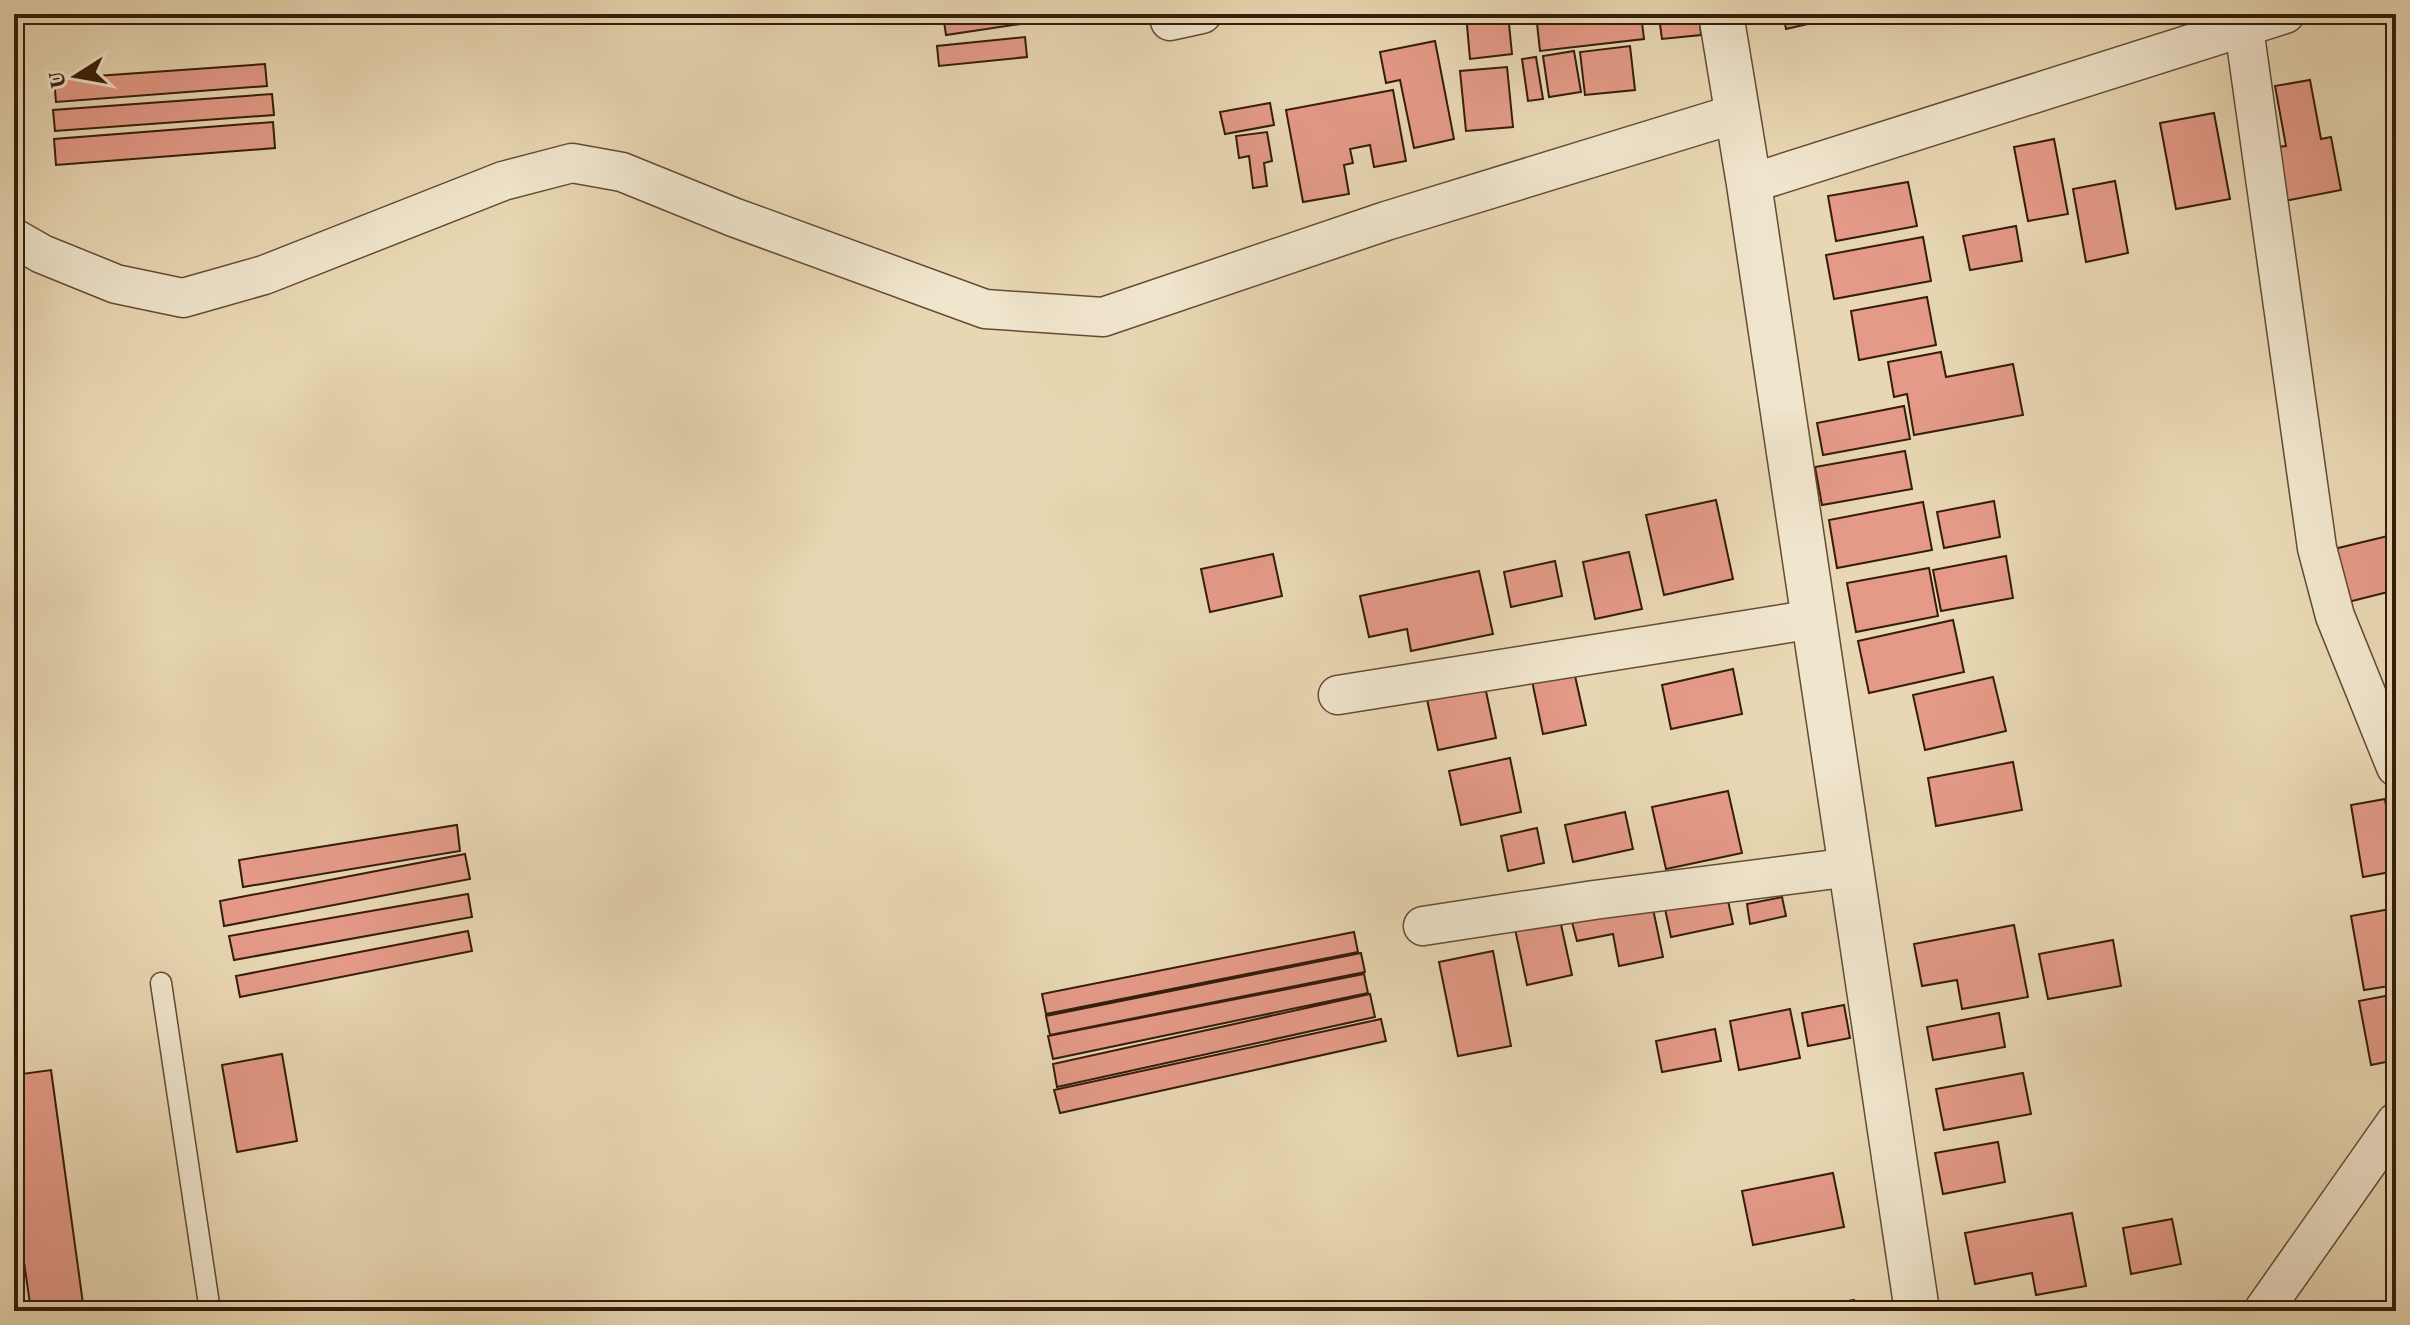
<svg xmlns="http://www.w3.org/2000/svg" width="2410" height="1325" viewBox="0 0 2410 1325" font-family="'EB Garamond',serif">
  <rect width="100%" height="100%" fill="#e8d7b2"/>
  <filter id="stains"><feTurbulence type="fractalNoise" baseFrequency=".0025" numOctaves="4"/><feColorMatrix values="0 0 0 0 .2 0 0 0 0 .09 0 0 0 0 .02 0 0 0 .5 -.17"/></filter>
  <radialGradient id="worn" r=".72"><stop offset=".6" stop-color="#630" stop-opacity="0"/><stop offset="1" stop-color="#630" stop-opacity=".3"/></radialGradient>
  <path fill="#e49a87" stroke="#351d0b" stroke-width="2" d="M943,14h90l1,8 -88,13z
    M1466,14h42l4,40 -42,5z
    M1536,14h105l3,25 -104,12z
    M1647,14h52l2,21 -39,4 -3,-22 -12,2z
    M1783,14h68l-65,15z
    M1025,37l2,20 -88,9 -2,-20z
    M1435,41l19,98 -40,9 -14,-68 -14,3 -6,-31z
    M1630,46l5,44 -50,5 -5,-43z
    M1574,51l7,41 -32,5 -6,-41z
    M1536,57l7,42 -15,2 -6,-42z
    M265,64l2,22 -211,16 -2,-23z
    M1507,67l6,60 -47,4 -6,-60z
    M2310,80l11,59 10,-2 10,53 -56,11 -10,-54 11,-1 -11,-60z
    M1393,90l13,71 -32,6 -4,-22 -20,4 3,14 -9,2 5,29 -46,8 -17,-92z
    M272,94l2,21 -219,16 -2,-21z
    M1270,103l4,22 -49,9 -5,-22z
    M2214,113l16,86 -54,10 -16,-86z
    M273,122l2,26 -219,17 -2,-26z
    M1267,132l5,29 -8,2 3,23 -14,2 -4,-32 -10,2 -3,-22z
    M2054,139l14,75 -40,7 -14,-74z
    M2115,181l13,72 -42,9 -13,-73z
    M1908,182l9,44 -81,15 -8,-45z
    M2016,226l6,35 -52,9 -7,-34z
    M1923,237l8,44 -97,18 -8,-44z
    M1927,297l9,48 -77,15 -8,-49z
    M1941,352l5,25 67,-13 10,51 -109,20 -7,-41 -13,3 -6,-35z
    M1904,406l6,33 -87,16 -6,-32z
    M1905,451l7,38 -90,16 -7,-38z
    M1716,500l17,79 -69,16 -18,-80z
    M1994,501l6,36 -56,11 -7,-36z
    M1923,502l9,48 -95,18 -8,-48z
    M2396,534v56l-48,12 -14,-53z
    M1629,552l13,57 -47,10 -12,-57z
    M1273,554l9,42 -72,16 -9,-43z
    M2006,556l7,42 -72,13 -8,-41z
    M1555,561l7,35 -51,11 -7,-35z
    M1929,568l9,48 -82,16 -9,-49z
    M1479,571l14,63 -82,17 -4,-22 -38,8 -9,-41z
    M1953,620l11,52 -95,21 -11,-52z
    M1573,667l13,58 -43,9 -12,-58z
    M1733,669l9,45 -71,15 -9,-44z
    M1993,677l13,54 -81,19 -12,-55z
    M1484,682l12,56 -58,12 -12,-55z
    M1510,758l11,54 -60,13 -12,-54z
    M2013,762l9,48 -86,16 -8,-48z
    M1728,791l14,62 -76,16 -14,-62z
    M2385,799l11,72 -33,6 -12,-72z
    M1625,812l8,37 -60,13 -8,-37z
    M457,825l3,26 -217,36 -4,-27z
    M1537,828l7,35 -36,8 -7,-35z
    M465,854l5,25 -246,47 -4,-25z
    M1726,891l7,33 -62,13 -7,-33z
    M468,894l4,23 -238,43 -5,-24z
    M1782,897l4,19 -36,8 -3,-20z
    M1652,904l11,53 -44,9 -6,-32 -36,7 -5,-19z
    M2396,908v77l-32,5 -13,-74z
    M1560,920l12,55 -45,10 -12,-56z
    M2014,925l14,72 -66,12 -5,-29 -35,6 -8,-42z
    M468,931l4,20 -232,46 -4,-21z
    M1354,932l4,20 -312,62 -4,-20z
    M2113,940l8,46 -73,13 -9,-45z
    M1493,951l18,95 -53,10 -19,-94z
    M1361,953l4,19 -315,63 -4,-19z
    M1364,974l4,19 -315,66 -5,-23z
    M1370,994l5,23 -318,70 -4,-23z
    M2396,994v66l-25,5 -12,-64z
    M1844,1005l6,33 -42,8 -6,-33z
    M1790,1009l10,49 -61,12 -9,-49z
    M1999,1013l6,34 -72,13 -6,-33z
    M1381,1019l5,22 -326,72 -6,-23z
    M1715,1029l6,32 -59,11 -6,-31z
    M282,1054l15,87 -60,11 -15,-87z
    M51,1070l33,241h-53l-17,-119v-117z
    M2023,1073l8,41 -87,16 -8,-41z
    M1998,1142l7,40 -62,12 -8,-41z
    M1833,1173l11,54 -91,18 -11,-54z
    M2072,1213l14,73 -50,9 -4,-22 -57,11 -10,-51z
    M2172,1219l9,45 -50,10 -8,-46z
    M1854,1300l3,11h-59z"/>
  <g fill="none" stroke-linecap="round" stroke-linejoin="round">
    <defs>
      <path id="service" d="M161,983l49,328"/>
      <path id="minor" d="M1170,21l32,-7
        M2244,28l73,520 18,68 61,151
        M1749,184l536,-170
        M14,238l28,16 74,30 67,14 81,-23 239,-94 69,-18 50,9 111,45 252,92 118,8 283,-96 352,-108
        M1338,695l476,-76
        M1423,926l171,-26 257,-33
        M2263,1311l133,-189"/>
      <path id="tertiary" d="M1721,14l28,170 168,1127"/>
    </defs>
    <use href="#service" stroke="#624c35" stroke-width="23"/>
    <use href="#minor" stroke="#624c35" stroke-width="41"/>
    <use href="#tertiary" stroke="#624c35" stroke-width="47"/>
    <use href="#service" stroke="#f0e5cd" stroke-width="20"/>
    <use href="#minor" stroke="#f0e5cd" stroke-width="38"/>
    <use href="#tertiary" stroke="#f0e5cd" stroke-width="44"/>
  </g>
  <rect width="2410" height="1325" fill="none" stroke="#e8d7b2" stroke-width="48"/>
  <rect x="16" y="16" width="2378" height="1293" fill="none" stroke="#351d0b" stroke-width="4"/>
  <rect x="24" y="24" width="2362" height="1277" fill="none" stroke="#351d0b" stroke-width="2"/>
  <g transform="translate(76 76) rotate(259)" stroke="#f0e5cd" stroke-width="6" paint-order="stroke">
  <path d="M0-6L14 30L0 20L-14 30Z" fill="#351d0b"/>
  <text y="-12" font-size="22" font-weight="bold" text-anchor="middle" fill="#351d0b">U</text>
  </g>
  <rect width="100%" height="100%" filter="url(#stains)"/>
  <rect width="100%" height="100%" fill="url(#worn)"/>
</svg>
